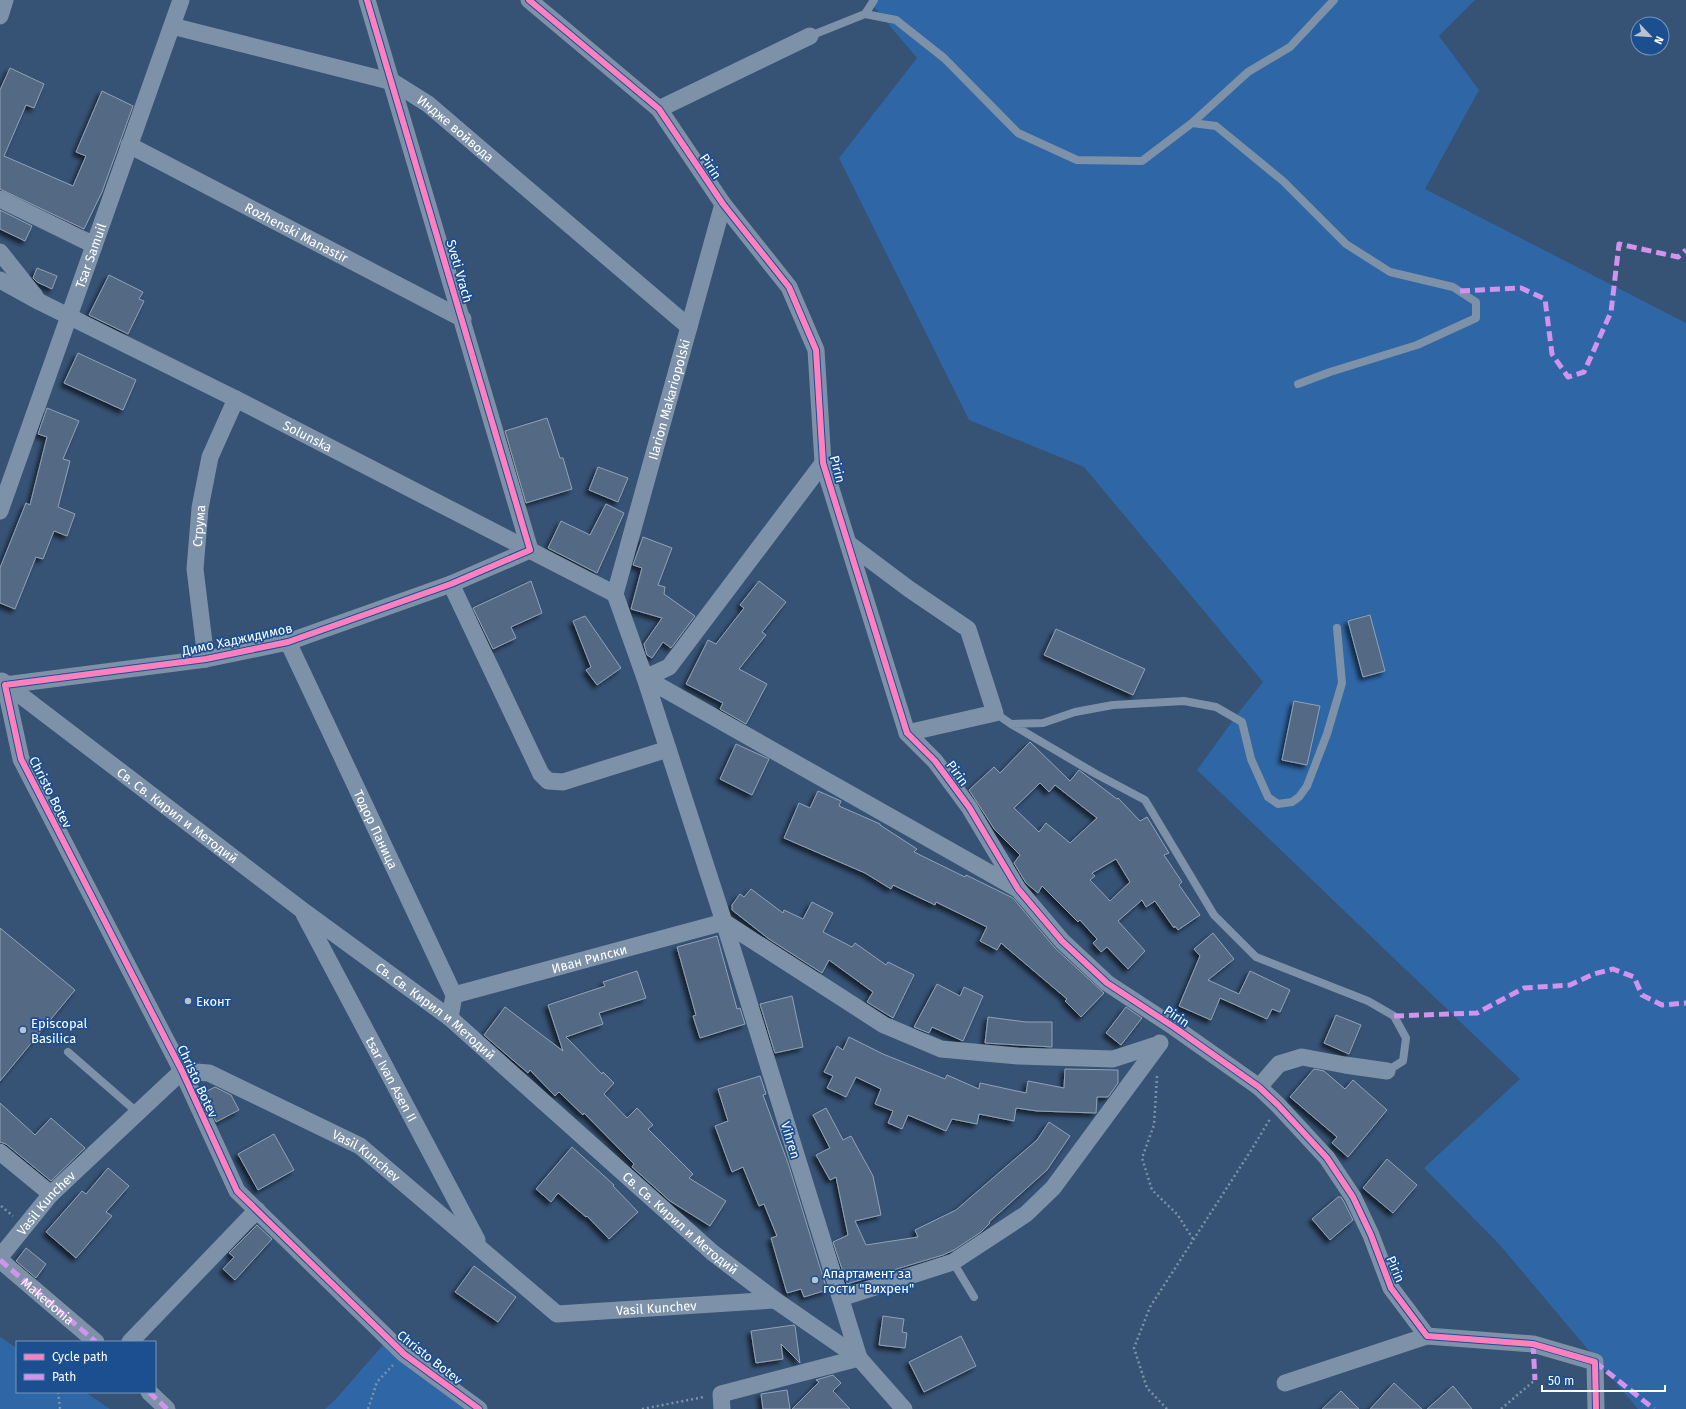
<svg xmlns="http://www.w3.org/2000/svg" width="1686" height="1409" viewBox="0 0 1686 1409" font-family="'Fira Sans',sans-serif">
  <defs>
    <filter id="shadow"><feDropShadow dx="-3.5" dy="3.5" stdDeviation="2" flood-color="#0009"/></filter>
  </defs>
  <rect width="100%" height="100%" fill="#365274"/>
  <path fill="#2f66a5" d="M868,0h607l-36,36 40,54 -54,99 261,134v1086h-48l-139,-165 -75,-76 96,-89 -323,-309 42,-58 24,-30 -179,-215 -115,-47 -130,-262 78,-100z
    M0,1337l17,11v44h68l25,17h-110z
    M384,1344l91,65h-150l9,-8z"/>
  <path fill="#526984" stroke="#92a2b6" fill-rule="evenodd" filter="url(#shadow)" d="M10,68l34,16 -10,24 -8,-3 -22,51 69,30 13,-30 -10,-4 26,-61 31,15 -31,86 -18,37 -84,-40v-99z
    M0,210l32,16 -7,15 -25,-12z
    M37,268l20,8 -5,13 -15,-7 -4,-4z
    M109,275l34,17 -4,7 5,2 -16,33 -39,-19z
    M78,353l58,27 -13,30 -59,-27z
    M47,408l32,13 -16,38 7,2 -12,46 17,7 -8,22 -13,-5 -11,28 -7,-2 -21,52 -15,-6v-35l26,-65 4,2 17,-68 -9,-3z
    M547,418l13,40h3l9,31 -46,14 -21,-72z
    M598,467l30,11 -10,24 -29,-12z
    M606,504l18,9 -27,60 -49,-25 13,-27 29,14z
    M643,537l29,11 -14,37 7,2 -1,7 31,22 -24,32 -8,-6 -11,16 -5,-3 -3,-11 18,-26 -31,-9 11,-41 -9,-3z
    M531,581l11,32 -31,14 5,11 -23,11 -20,-41z
    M759,581l27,21 -24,30 4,3 -27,34 28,15 -21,40 -26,-15 3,-6 -37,-19 22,-44 8,4 28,-36 -4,-3z
    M1370,615l15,56 -22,6 -15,-56z
    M585,616l36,52 -24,17 -11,-15 5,-3 -18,-46z
    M1056,629l89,40 -12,26 -89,-40z
    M1294,701l26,5 -13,59 -25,-5z
    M1030,742l40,39 9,-11 38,29 1,-1 22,23 7,-4 22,36 -5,2 18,27 -3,3 21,30 -22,15 -3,-4 -1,2 -19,-27 -9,6 -4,-7 -24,21 27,30 -17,18 -21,-22 -6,5 -8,-9 4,-4 -17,-19 -2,2 -36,-36 -4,7 -12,-10 -12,-20 6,-8 -25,-25 -26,-40 25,-23 6,6zM1040,783l9,9 6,-7 42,33 -27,25 -24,-20 -7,9 -25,-24zM1116,859l14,23 -20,19 -20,-21 5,-4 -3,-3z
    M736,744l33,15 -17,36 -32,-16z
    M818,791l23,10 -2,5 41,18v1l37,24 -3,3 51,25 1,-2 47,23 42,50 49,45 -23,24 -16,-16 2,-2 -66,-56 -4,7 -17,-9 7,-14 -51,-25 -1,3 -42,-20 -2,4 -26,-16 -81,-35 15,-35 11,5z
    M751,889l32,24 1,-3 19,9 9,-17 21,11 -10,19 29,15 3,-4 31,22 2,-3 26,13 -21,43 -26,-16 6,-10 -44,-32 -7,13 -53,-34 -37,-29v-5l8,-11 4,3z
    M0,928l75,62 -75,91z
    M1213,933l21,26 -26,21 31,14 11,-23 40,19 -10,22 -8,-3 -5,10 -47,-21 -9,22 -32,-14 21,-50 -6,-7z
    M717,936l20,73 3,-1 5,16 -45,14 -7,-22 3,-1 -19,-68z
    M637,971l9,27 -47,15 4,11 -37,13 36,37 1,-2 11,11 -10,11 23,24 10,-10 16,17 -5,4 45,45 -4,4 37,23 -16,25 -40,-25 -38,-34 2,-3 -50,-51 -1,2 -24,-23 -4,4 -25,-26 -2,3 -44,-38 21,-28 58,44 -15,-46 57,-19 -2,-4z
    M937,984l23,12 4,-9 19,9 -20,45 -31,-14 -3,6 -15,-6z
    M792,996l11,51 -28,6 -15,-49z
    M1126,1007l16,11 -21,27 -15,-12z
    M1336,1015l25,10 -12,29 -25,-11z
    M988,1017l38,5h26v25l-67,-4z
    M849,1037l34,17 62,25 2,-4 32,14 1,-6 46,10 2,-12 36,7 1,-19 53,1v13l-10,14h-11l-1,16 -59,-2 -21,-3 -2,13 -35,-7 -2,10 -25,-5 -6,12 -38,-16 -6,14 -14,-6 5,-12 -18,-7 6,-15 -25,-12 -10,20 -19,-9 6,-12 -9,-4 13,-26 6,4z
    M1314,1069l10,2 21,18 8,-9 34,30 -39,47 -16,-14 5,-6 -47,-40z
    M760,1076l6,18 -3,1 25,68 39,127 -23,7 -3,-8 -14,4 -16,-55 6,-2 -13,-32 -5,2 -16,-39 -11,5 -17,-46 13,-5 -10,-32z
    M215,1087l16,8 8,15 -23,12 -13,-29z
    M0,1103l35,32 16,-17 34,30 -34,33 -45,-37 -6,-2z
    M826,1108l17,32 8,-4 22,40 8,39 -26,6 11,24 52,-8 -3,-7 41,-20 81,-70 12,-18 21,14 -23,34 -58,52 1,1 -9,9 -27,18 -11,5 -96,29 -14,-42 15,-7 -12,-58 -6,3 -14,-25 14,-7 -17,-33z
    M274,1134l20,36 -36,20 -20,-36z
    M572,1147l42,38 -1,1 25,26 -29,27 -22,-23 -1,1 -28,-24 -7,9 -15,-13z
    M1387,1159l30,26 -24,28 -30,-25z
    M108,1168l21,18 -23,26 6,4 -36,42 -30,-26 36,-41 4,3z
    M1338,1197h3l3,5 9,18 -23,20 -18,-21z
    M257,1225l15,14 -37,41 -12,-11 11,-12 -5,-4z
    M26,1248l20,16 -10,14 -20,-17z
    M474,1266l42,31 -18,25 -43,-30z
    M883,1316l21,3 -2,13 5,1 -2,15 -26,-3z
    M794,1325l1,1 5,37 -19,-19 2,15 -27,4 -5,-32z
    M961,1336l15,30 -52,26 -15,-30z
    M833,1375l8,8 -8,8 17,18h-58l27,-27 -3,-2z
    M1394,1383l28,26h-52z
    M1453,1386l19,23h-45z
    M787,1390l3,19h-27l-2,-15z
    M1341,1391l18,18h-37z"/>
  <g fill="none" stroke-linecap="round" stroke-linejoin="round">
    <path stroke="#7d92a8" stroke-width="2.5" stroke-dasharray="2 3" stroke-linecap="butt" d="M1157,1076l-3,49 -12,33 10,32 25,24 16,25
      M1,1206l12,10
      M58,1392l2,17
      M368,1409l9,-27 16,-17
      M642,1409l62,-12
      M1167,1409l-20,-21 -13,-40 16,-41 100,-155 20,-33
      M1501,1409l34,-29"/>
    <path stroke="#7d92a8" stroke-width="8" d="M865,14l9,-14
      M810,36l55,-22 31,6 48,38 74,75 59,27 65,1 50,-38 56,-51 42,-25 44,-47
      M1192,123l24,3 67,55 63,63 44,28 63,15 23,15v16l-59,27 -87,27 -32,12
      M995,713l16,11 32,-1 32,-11 38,-7 71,-4 32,6 26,15 9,37 17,38 10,7 14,-2 7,-5 8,-11 20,-52 15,-51 -5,-55
      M1011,724l85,50 49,26 69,115 42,42 112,44 26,15 12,22 -3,23 -16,10
      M68,1052l70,61
      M953,1262l21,35"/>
    <g stroke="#7d92a8" stroke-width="17">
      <path d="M367,0l163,550 -79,34 -163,58 -82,17 -201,26 16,74 161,312 55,120 167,163 75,55"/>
      <path d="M529,0l130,109 64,95 66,83 27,63 7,113 84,270 28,28 34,46 49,82 44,52 45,42 67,44 85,60 19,18 49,53 26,39 18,38 20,53 36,48 106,8 62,18 1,47"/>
      <path d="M0,16l5,-16"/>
      <path id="s1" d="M172,26l221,56 35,22 261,223"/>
      <path d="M659,109l151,-73"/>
      <path id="s2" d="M129,145l334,174"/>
      <path d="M0,199l94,46"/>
      <path d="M0,252l35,44"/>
      <path id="s3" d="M0,280l40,22 196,97 379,195"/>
      <path id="s4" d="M0,511l181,-511"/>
      <path d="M849,544l60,45 59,40 27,84 -88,20"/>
      <path d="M451,584l90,190 7,7 15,1 105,-33"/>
      <path id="s5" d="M615,594l108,-390"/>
      <path d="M615,594l30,84 24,-11 154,-204"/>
      <path id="s6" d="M288,642l166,353 -4,23"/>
      <path id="s7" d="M206,659l-11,-90 5,-61 10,-51 26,-58"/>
      <path id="s8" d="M2,681l300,229 148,108 263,235 62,47 84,58 45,51"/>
      <path id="s9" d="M304,914l173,326"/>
      <path d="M724,922l160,103 57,24 77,7 95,3 46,-15"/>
      <path id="s10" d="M454,995l270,-73"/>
      <path d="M1259,1087l20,-23 23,-7 43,8 42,6"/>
      <path d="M0,1152l51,42"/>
      <path id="s11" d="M0,1257l51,-63 131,-123 27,2 151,73 197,168 218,-14"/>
      <path d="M0,1260l96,82"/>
      <path d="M841,1298l112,-36 73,-48 27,-26 107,-145"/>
      <path d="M130,1342l127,-132"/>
      <path d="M859,1358l-135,-436 -79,-244 371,210"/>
      <path d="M1285,1383l142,-47"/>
      <path d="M149,1392l18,17"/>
      <path d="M722,1409l-1,-15 138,-36"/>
    </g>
    <g stroke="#d193ec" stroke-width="5" stroke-dasharray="10 5" stroke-linecap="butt">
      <path d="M1460,291l61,-3 24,11 7,55 16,23 16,-5 27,-60 8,-68 59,13 8,-7"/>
      <path d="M1394,1016l83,-3 47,-25 46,-3 24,-11 19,-5 21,8 8,18 20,10 24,-2"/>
      <path id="s12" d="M0,1260l96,82"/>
      <path d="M1533,1344l2,36"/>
      <path d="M1595,1362l59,47"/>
      <path d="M149,1392l18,17"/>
    </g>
    <defs>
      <path id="cycleway" d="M367,0l163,550 -79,34 -163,58 -82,17 -201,26 16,74 161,312 55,120 167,163 75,55
        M529,0l130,109 64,95 66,83 27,63 7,113 84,270 28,28 34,46 49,82 44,52 45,42 67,44 85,60 19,18 49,53 26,39 18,38 20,53 36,48 106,8 62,18 1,47"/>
    </defs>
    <use href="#cycleway" stroke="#1b4f8f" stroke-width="8"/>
    <use href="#cycleway" stroke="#ff80c0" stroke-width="6"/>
  </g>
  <g fill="#b9c2ce" stroke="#1b4f8f" stroke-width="1.5">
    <circle cx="188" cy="1001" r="4"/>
    <circle cx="23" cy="1030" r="4"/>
    <circle cx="815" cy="1280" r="4"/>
  </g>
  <g text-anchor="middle" stroke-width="3.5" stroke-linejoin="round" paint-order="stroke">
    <g font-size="13" fill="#fff" stroke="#1b4f8f">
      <text dy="5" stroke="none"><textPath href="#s1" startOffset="306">Индже войвода</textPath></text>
      <text transform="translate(711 166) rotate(56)" y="5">Pirin</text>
      <text dy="5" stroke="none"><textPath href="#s2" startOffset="189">Rozhenski Manastir</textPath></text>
      <text dy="5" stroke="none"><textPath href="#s4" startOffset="271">Tsar Samuil</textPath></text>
      <text transform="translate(460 271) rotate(74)" y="5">Sveti Vrach</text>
      <text dy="5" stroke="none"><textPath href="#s5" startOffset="202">Ilarion Makariopolski</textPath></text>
      <text dy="5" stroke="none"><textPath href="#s3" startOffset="345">Solunska</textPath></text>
      <text transform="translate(838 469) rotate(76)" y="5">Pirin</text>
      <text dy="5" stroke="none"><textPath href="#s7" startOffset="134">Струма</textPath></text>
      <text transform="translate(237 639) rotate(-12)" y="5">Димо Хаджидимов</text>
      <text transform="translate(958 773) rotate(54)" y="5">Pirin</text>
      <text transform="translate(51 792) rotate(63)" y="5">Christo Botev</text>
      <text dy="5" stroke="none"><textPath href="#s8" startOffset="221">Св. Св. Кирил и Методий</textPath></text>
      <text dy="5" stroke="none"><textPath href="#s6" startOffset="207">Тодор Паница</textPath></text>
      <text dy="5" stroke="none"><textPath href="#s10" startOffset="140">Иван Рилски</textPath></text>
      <text dy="5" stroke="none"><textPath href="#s8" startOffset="545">Св. Св. Кирил и Методий</textPath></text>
      <text transform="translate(1177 1016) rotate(34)" y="5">Pirin</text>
      <text dy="5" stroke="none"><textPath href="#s9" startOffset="187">tsar Ivan Asen II</textPath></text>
      <text transform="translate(198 1081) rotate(65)" y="5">Christo Botev</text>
      <text transform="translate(791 1140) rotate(73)" y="5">Vihren</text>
      <text dy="5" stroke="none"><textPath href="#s11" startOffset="466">Vasil Kunchev</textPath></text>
      <text dy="5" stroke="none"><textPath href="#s11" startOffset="71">Vasil Kunchev</textPath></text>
      <text dy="5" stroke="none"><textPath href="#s8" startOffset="869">Св. Св. Кирил и Методий</textPath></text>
      <text transform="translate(1396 1269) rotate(67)" y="5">Pirin</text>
      <text dy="5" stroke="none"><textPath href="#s12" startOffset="63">Makedonia</textPath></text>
      <text dy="5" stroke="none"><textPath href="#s11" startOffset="814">Vasil Kunchev</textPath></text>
      <text transform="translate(430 1357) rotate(38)" y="5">Christo Botev</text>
    </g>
    <g font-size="13" fill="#fff" stroke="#1b4f8f" text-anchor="start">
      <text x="196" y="1006">Еконт</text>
      <text x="31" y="1028">Еpiscopal<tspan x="31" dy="15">Basilica</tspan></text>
      <text x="823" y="1278">Апартамент за<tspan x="823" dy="15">гости "Вихрен"</tspan></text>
    </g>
  </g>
  <rect x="16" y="1341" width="140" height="52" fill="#1b4f8f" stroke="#7695bc"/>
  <rect x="24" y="1354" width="20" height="6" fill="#ff80c0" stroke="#7695bc"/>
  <text x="52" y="1361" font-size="12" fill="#ffffff">Cycle path</text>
  <rect x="24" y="1374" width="20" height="6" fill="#d193ec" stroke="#7695bc"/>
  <text x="52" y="1381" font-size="12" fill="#ffffff">Path</text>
  <g transform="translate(1650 36) rotate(115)"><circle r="19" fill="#1b4f8f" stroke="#7695bc"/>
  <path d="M0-3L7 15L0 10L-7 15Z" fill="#b9c2ce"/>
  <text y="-6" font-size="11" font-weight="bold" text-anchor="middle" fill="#ffffff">N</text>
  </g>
  <path d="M1542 1385v6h123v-6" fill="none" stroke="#ffffff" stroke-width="2"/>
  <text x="1548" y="1385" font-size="12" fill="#ffffff" stroke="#1b4f8f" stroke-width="3" paint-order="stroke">50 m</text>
</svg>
